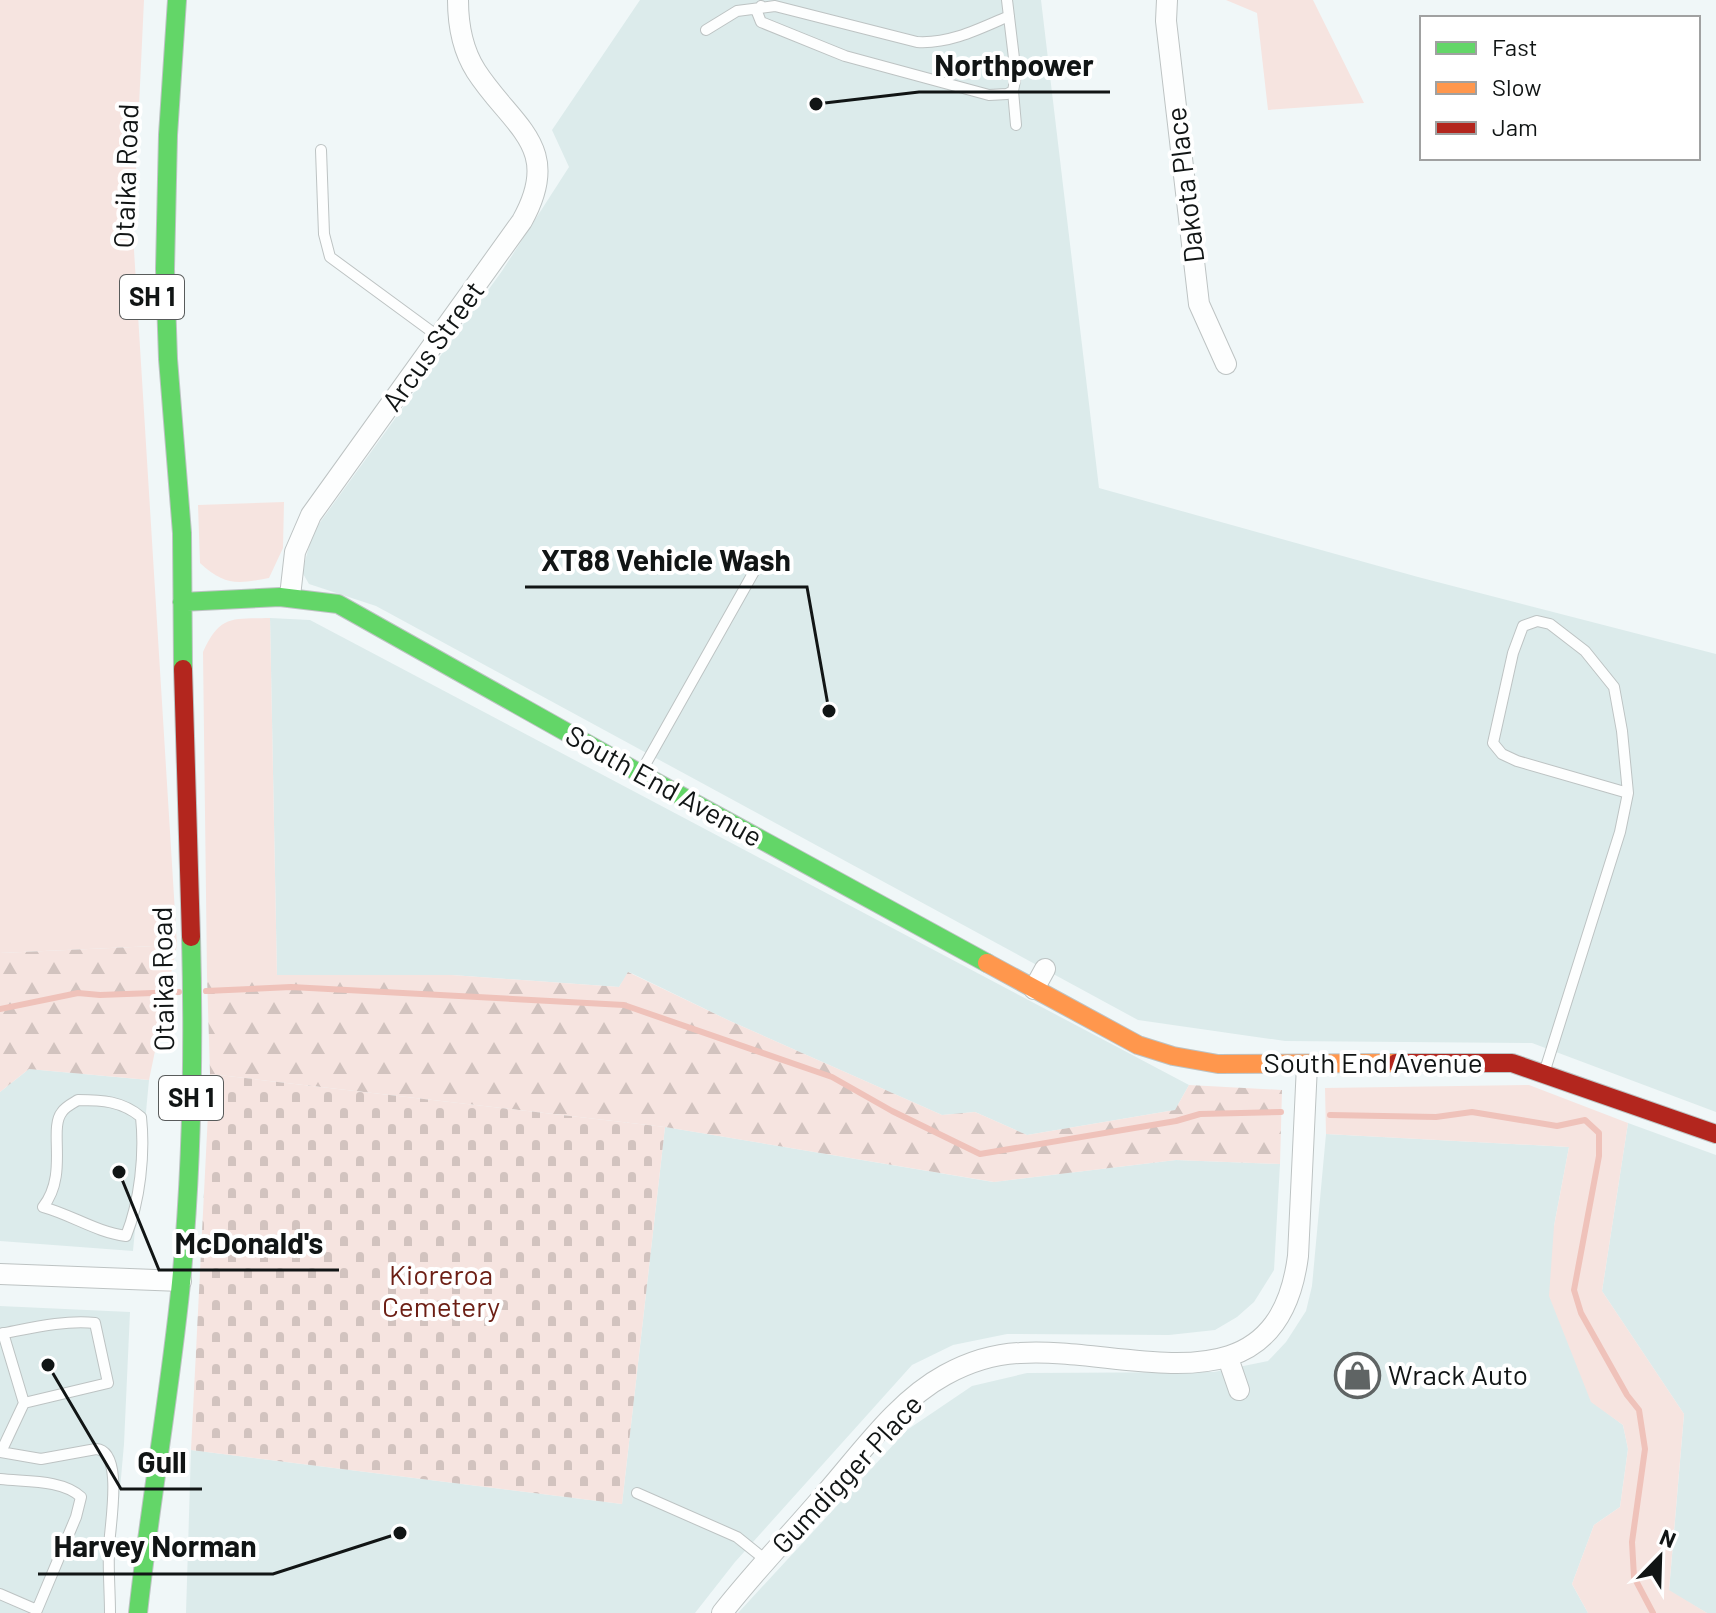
<svg xmlns="http://www.w3.org/2000/svg" width="1716" height="1613" viewBox="0 0 1716 1613" font-family="Barlow,sans-serif">
  <defs>
    <pattern id="forest-firs" width="22" height="20" patternUnits="userSpaceOnUse" patternTransform="scale(2)"><rect width="22" height="20" fill="#f6e4e0"/><path d="M5 1l3.5 6h-7zM16 11l3.5 6h-7z" fill="#d2c3bf"/></pattern>
    <pattern id="cemetery-stones" width="16" height="16" patternUnits="userSpaceOnUse" patternTransform="scale(2)"><rect width="16" height="16" fill="#f6e4e0"/><path d="M2 7V4a2 2 0 0 1 4 0v3zM10 15v-3a2 2 0 0 1 4 0v3z" fill="#d2c3bf"/></pattern>
  </defs>
  <rect width="100%" height="100%" fill="#f0f7f8"/>
  <path fill="#dcebeb" d="M640,0h401l58,488 319,89 298,77v458l-184,-69 -247,-2 -147,-21 -762,-414 -67,-22 -7,-12 11,-40 189,-261 67,-104 -17,-37z
    M270,618l40,2 879,465 -14,25 -148,25 -52,-23 -33,3 -212,-94 -101,-49 -10,15 -167,-12 -175,2z
    M29,1069l120,11 -16,171 -133,-10v-149z
    M1628,1123l88,32v458h-9l-38,-22 15,-177 -82,-123z
    M665,1127l328,55 183,-22 104,4 -6,106 -20,32 -17,15 -22,13 -46,5 -162,-1 -54,11 -41,20 -177,197 -40,51h-509l5,-163 431,54z
    M1326,1134l243,13 -15,79 37,175 32,24 5,24 -8,58 -26,18 -22,59 16,29h-850l169,-183 65,-44 55,-13 187,-1 54,-11 18,-19 20,-31 6,-25z
    M0,1306l130,6 -6,132 -15,169h-109z"/>
  <path fill="#f6e4e0" d="M0,0h144l-11,234 44,711 -177,8z
    M1226,0h87l51,103 -96,7 -11,-97z
    M284,502l-1,46 -14,30c-32,6 -44,8 -69,-15l-2,-58z
    M270,618l7,359 -70,-2 -4,-323c17,-38 30,-33 67,-34z
    M1529,1085l99,38 -26,168 82,123 -15,176 38,23h-119l-16,-29 22,-59 26,-18 8,-58 -5,-24 -32,-23 -42,-106 5,-70 15,-79 -243,-13 -1,-46z"/>
  <path fill="url(#forest-firs)" d="M177,945l-28,135 -120,-11 -29,23v-139z
    M628,972l102,49 212,94 33,-3 52,23 148,-25 14,-25 93,5 -2,74 -104,-4 -182,22 -329,-55 -455,-53 -3,-99h245l167,12z"/>
  <path fill="url(#cemetery-stones)" d="M210,1074l455,53 -43,377 -431,-54z"/>
  <g fill="none" stroke-linecap="round" stroke-linejoin="round">
    <path stroke="#efc2ba" stroke-width="6" d="M206,991l85,-4 333,18 208,72 60,34 88,43 196,-33 24,-7 81,-2
      M0,1009l78,-16 22,2 79,-3
      M1330,1115l106,2 36,-5 85,14 28,-6 14,13v23l-25,134 7,23 46,82 12,15 6,39 -13,93 2,35 19,36"/>
    <defs>
      <path id="lane" d="M1007,0l9,75 -3,16 3,34
        M761,6l-4,6 4,10 84,34 144,39 18,-1 6,-3
        M706,30l31,-19 38,-5 142,36c33,2 62,-13 92,-26
        M321,150l3,84 6,23 109,80
        M641,772l119,-211
        M1545,1070l75,-238 8,-39 -6,-62 -8,-44 -29,-36 -35,-27 -13,-3 -14,5 -10,27 -20,90 9,11 15,7 111,32
        M78,1100c24,0 44,1 63,17 4,37 -1,84 -15,119 -30,-4 -54,-21 -83,-29 26,-33 5,-78 19,-95 3,-5 11,-9 16,-12z
        M0,1334c32,-6 63,-14 95,-11l13,60 -84,20 -21,-70
        M0,1452l41,7 55,-10c29,2 13,79 13,100 -1,21 1,43 1,64
        M1,1452l23,-49
        M0,1479c25,3 62,0 81,18l-5,20 -39,93 -37,-16
        M637,1493l100,44 30,24"/>
      <path id="street" d="M1167,0l-1,21 33,283 27,60
        M290,596l5,-44 16,-37 211,-294c42,-75 -10,-94 -46,-150 -14,-22 -18,-46 -18,-71
        M1034,989l11,-20
        M0,1274l181,7
        M1228,1358l11,32
        M722,1613c32,-41 69,-79 103,-119 36,-41 72,-93 120,-119 24,-13 49,-21 75,-22 107,-7 257,65 278,-97l9,-191"/>
      <path id="fast" d="M177,0l-9,135 -3,134 3,90 14,174 1,136
        M182,602l98,-5 58,7 303,170 346,189
        M138,1613c12,-110 32,-220 43,-330 11,-115 13,-231 10,-346"/>
      <path id="slow" d="M987,963l151,82 35,11 45,8 178,-1"/>
      <path id="jam" d="M183,669l8,268
        M1396,1063h116l204,71"/>
    </defs>
    <use href="#lane" stroke="#bdc3c3" stroke-width="12"/>
    <use href="#street" stroke="#bdc3c3" stroke-width="22"/>
    <use href="#fast" stroke="#bdc3c3" stroke-width="20"/>
    <use href="#slow" stroke="#bdc3c3" stroke-width="20"/>
    <use href="#jam" stroke="#bdc3c3" stroke-width="20"/>
    <use href="#lane" stroke="#fdfefe" stroke-width="10"/>
    <use href="#street" stroke="#fdfefe" stroke-width="20"/>
    <use href="#fast" stroke="#63d668" stroke-width="18"/>
    <use href="#slow" stroke="#ff974d" stroke-width="18"/>
    <use href="#jam" stroke="#b3261e" stroke-width="18"/>
  </g>
  <defs>
    <symbol id="shop-ring" viewBox="-11 -11 22 22"><circle r="9.5" fill="#fff" stroke="#5f6464" stroke-width="1.5"/><path d="M-5-2.5h2.3a2.7 3.5 0 0 1 5.4 0H5L5.5 6h-11ZM-1.5-2.5h3a1.5 2.3 0 0 0-3 0Z" fill="#5f6464"/></symbol>
  </defs>
  <g fill-rule="evenodd">
    <use href="#shop-ring" x="1332" y="1350" width="51" height="51"/>
  </g>
  <g text-anchor="middle" stroke-width="8" stroke-linejoin="round" paint-order="stroke">
    <g fill="#fff" stroke="#585b5b" stroke-width="2">
      <rect x="120" y="275" width="64" height="44" rx="6"/>
      <rect x="159" y="1076" width="64" height="44" rx="6"/>
    </g>
    <g font-size="26" font-weight="bold" fill="#111515">
      <text x="152" y="306">SH 1</text>
      <text x="191" y="1107">SH 1</text>
    </g>
    <g font-size="28" fill="#111515" stroke="#fff">
      <text transform="translate(126 176) rotate(-88)" y="10">Otaika Road</text>
      <text transform="translate(1185 185) rotate(-97)" y="10">Dakota Place</text>
      <text transform="translate(433 346) rotate(-54)" y="10">Arcus Street</text>
      <text transform="translate(664 786) rotate(29)" y="10">South End Avenue</text>
      <text transform="translate(163 979) rotate(-91)" y="10">Otaika Road</text>
      <text x="1373" y="1073">South End Avenue</text>
      <text transform="translate(847 1474) rotate(-47)" y="10">Gumdigger Place</text>
    </g>
    <g font-size="28" fill="#6c1e14" stroke="#fff">
      <text x="441" y="1285">Kioreroa<tspan x="441" dy="32">Cemetery</tspan></text>
    </g>
    <g font-size="28" fill="#111515" stroke="#fff" text-anchor="start">
      <text x="1388" y="1385">Wrack Auto</text>
    </g>
  </g>
  <path fill="none" stroke="#111515" stroke-width="3" d="M816 104L919 92H1110M829 711L807 587H525M119 1172L159 1270H339M48 1365L121 1489H202M400 1533L273 1574H38"/>
  <g fill="#111515" stroke="#fff" stroke-width="3">
    <circle cx="816" cy="104" r="8"/>
    <circle cx="829" cy="711" r="8"/>
    <circle cx="119" cy="1172" r="8"/>
    <circle cx="48" cy="1365" r="8"/>
    <circle cx="400" cy="1533" r="8"/>
  </g>
  <g font-size="30" text-anchor="middle" font-weight="bold" fill="#111515" stroke="#fff" stroke-width="8" stroke-linejoin="round" paint-order="stroke">
    <text x="1014" y="76">Northpower</text>
    <text x="666" y="571">XT88 Vehicle Wash</text>
    <text x="249" y="1254">McDonald's</text>
    <text x="162" y="1473">Gull</text>
    <text x="155" y="1557">Harvey Norman</text>
  </g>
  <rect x="1420" y="16" width="280" height="144" fill="#ffffff" stroke="#a0a1a1" stroke-width="2"/>
  <rect x="1436" y="42" width="40" height="12" fill="#63d668" stroke="#a0a1a1" stroke-width="2"/>
  <text x="1492" y="56" font-size="24" fill="#111515">Fast</text>
  <rect x="1436" y="82" width="40" height="12" fill="#ff974d" stroke="#a0a1a1" stroke-width="2"/>
  <text x="1492" y="96" font-size="24" fill="#111515">Slow</text>
  <rect x="1436" y="122" width="40" height="12" fill="#b3261e" stroke="#a0a1a1" stroke-width="2"/>
  <text x="1492" y="136" font-size="24" fill="#111515">Jam</text>
  <g transform="translate(1660 1557) rotate(23)" stroke="#ffffff" stroke-width="6" paint-order="stroke">
  <path d="M0-6L14 30L0 20L-14 30Z" fill="#111515"/>
  <text y="-12" font-size="22" font-weight="bold" text-anchor="middle" fill="#111515">N</text>
  </g>
</svg>
